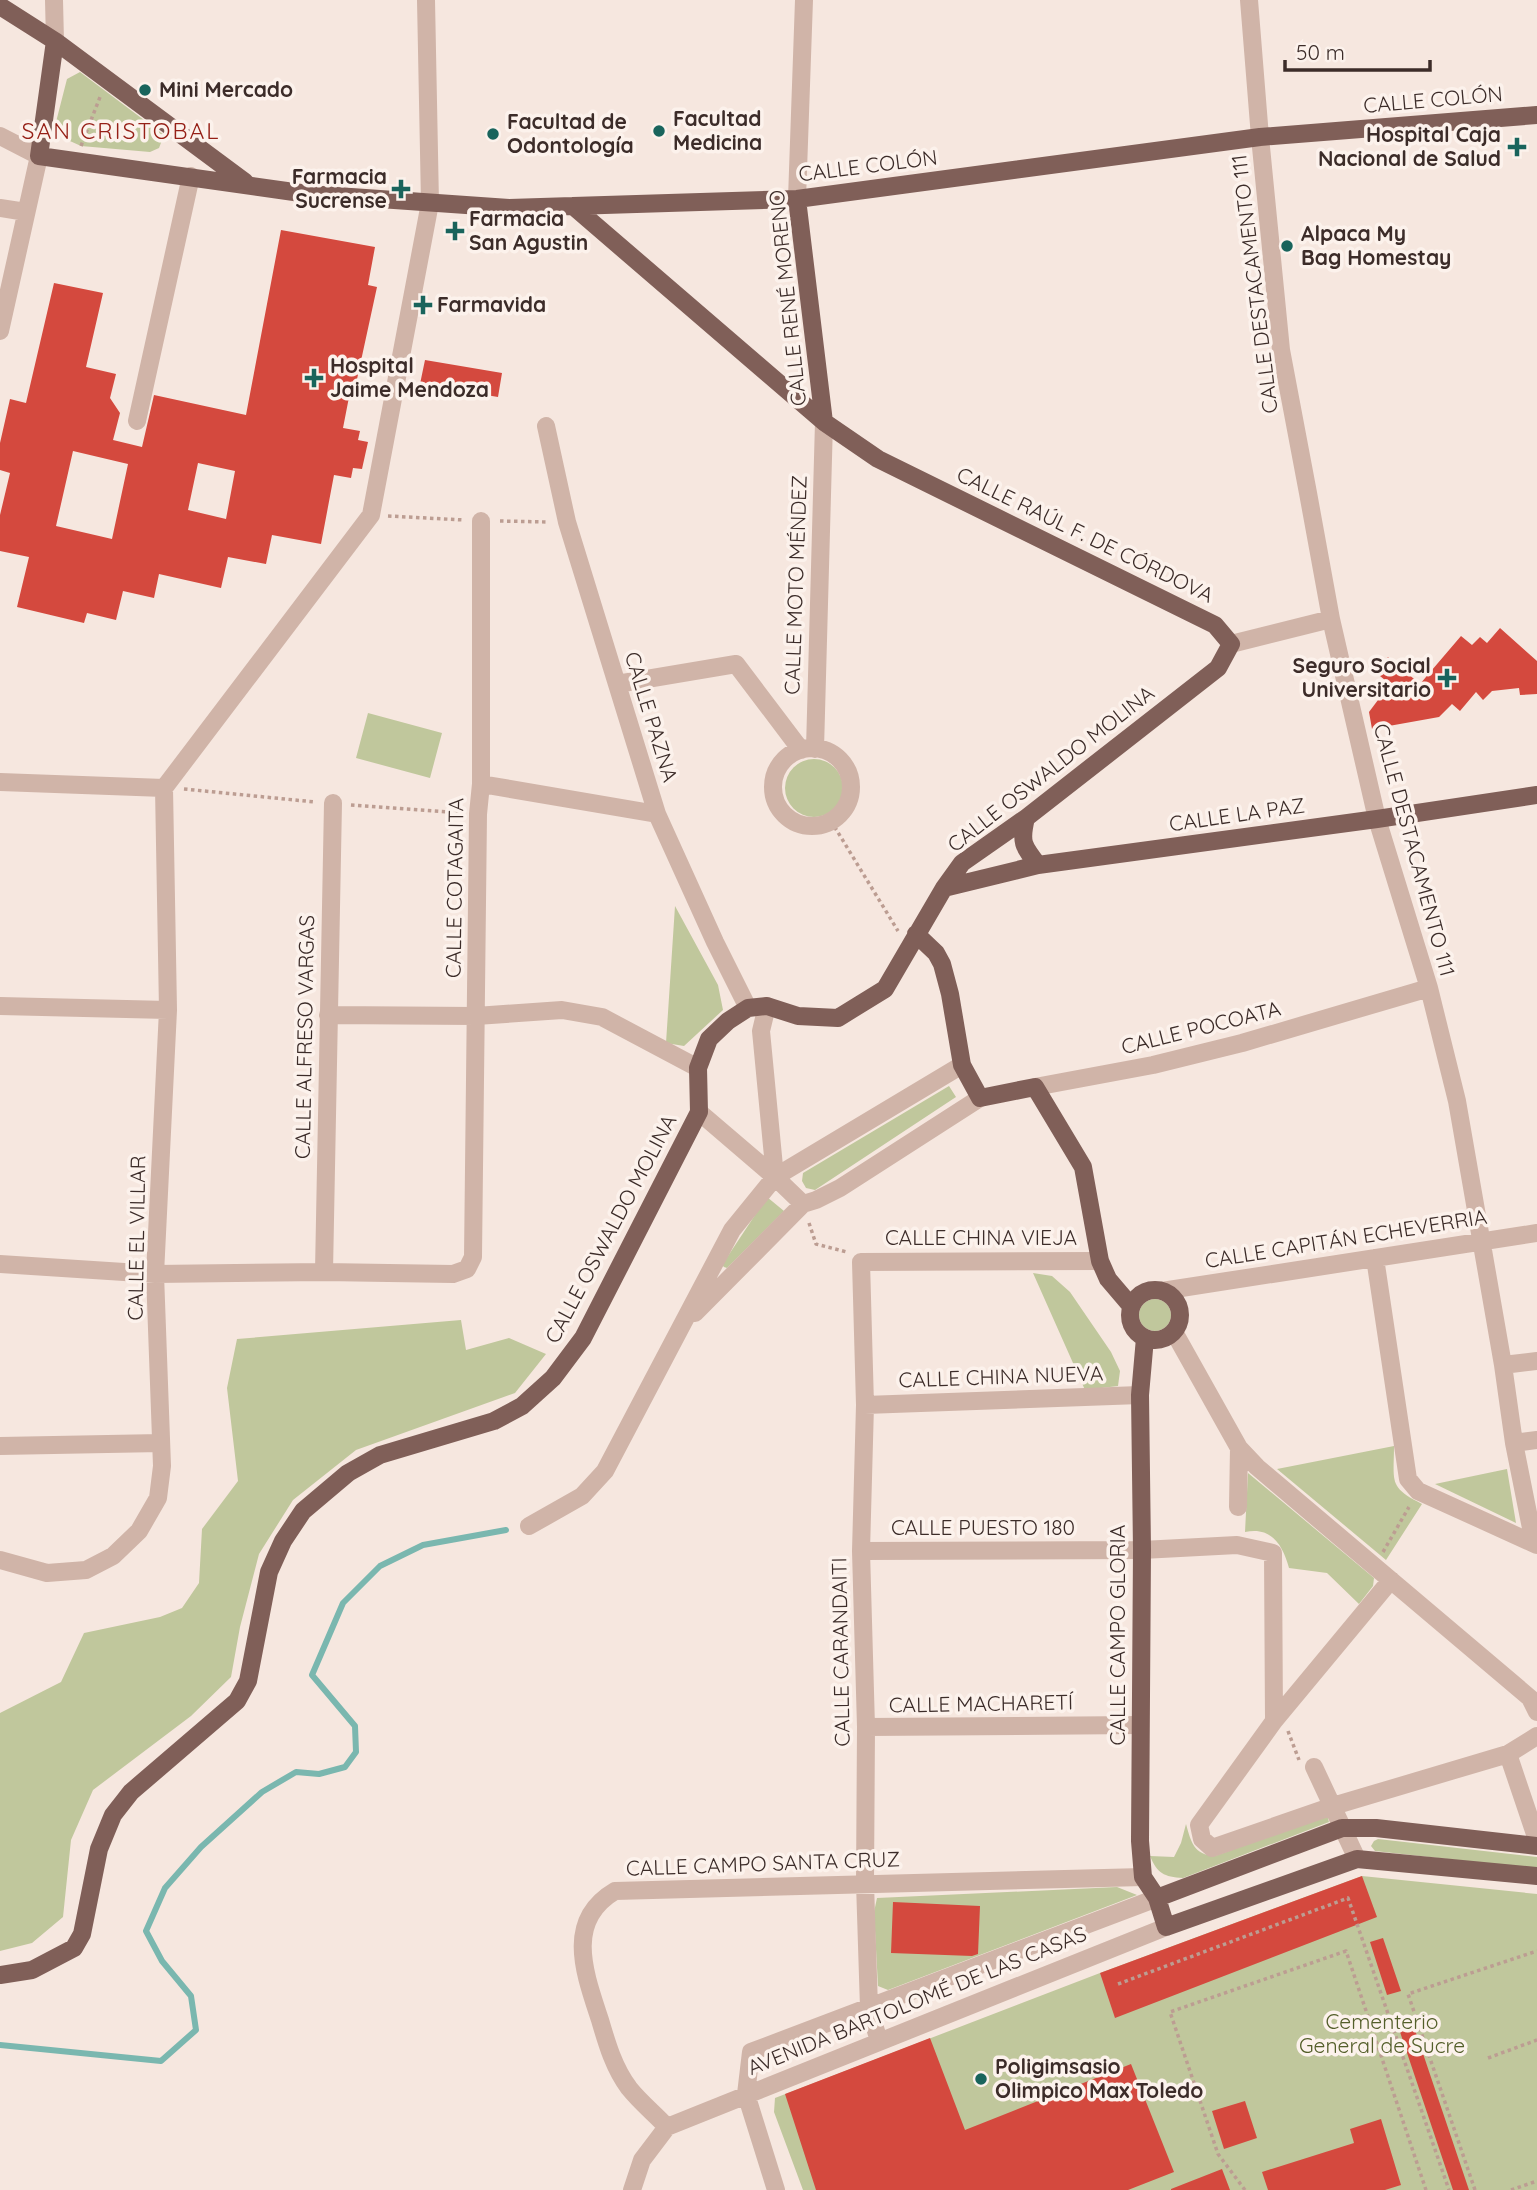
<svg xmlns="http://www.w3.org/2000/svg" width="1537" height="2190" viewBox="0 0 1537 2190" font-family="Quicksand,sans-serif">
  <rect width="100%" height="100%" fill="#f6e7df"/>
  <path fill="#c0c79c" d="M80,72l84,63 -5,13 -9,4 -69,-6 -20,-9 -5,-15 11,-43z
    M368,713l74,20 -12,45 -74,-20z
    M785 788a29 29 0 1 1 58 0a29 29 0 1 1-58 0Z
    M675,906l43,79 5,25 -39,36 -18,-3z
    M949,1086l7,11 -141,93 -9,-2 -4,-7 1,-8z
    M767,1197l17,14 -57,57 -3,-1 -2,-2z
    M1033,1273l19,3 18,16 41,60 9,19 -2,15 -33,4z
    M1139 1315a16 16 0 1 1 32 0a16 16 0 1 1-32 0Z
    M461,1320l5,30 43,-12 37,16 -31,39 -159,57 -63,50 -34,54 -19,73 -9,50 -40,39 -98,74 -22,50 -8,77 -31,26 -32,8v-238l61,-31 23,-49 76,-16 22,-9 17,-25 3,-54 36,-48 -11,-93 10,-49z
    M1394,1446c0,36 -6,41 28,58l-36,56 -109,-91z
    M1507,1469l9,54 -81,-39z
    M1248,1473l126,105 -1,8 -14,18 -32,-31 -38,-5c-6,-22 -17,-42 -44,-36z
    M1327,1815l2,7 -146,56c-19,-1 -26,-5 -33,-22l24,1 7,-14 5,-19c5,18 8,31 29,32z
    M1378,1839l159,18v12l-162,-18 -4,-5 3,-5z
    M1362,1876l175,18v296h-734l-29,-78 1,-14 325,-125z
    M1117,1887l20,8 -249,95 -10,-4 -4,-74 3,-14z"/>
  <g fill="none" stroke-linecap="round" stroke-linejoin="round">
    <path stroke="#7ab7af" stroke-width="6" d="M0,2045l161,16 35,-31 -5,-34 -29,-35 -16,-30 19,-43 36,-41 61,-55 34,-20 23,2 26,-7 11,-15 -1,-26 -43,-51 31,-72 37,-37 43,-21 83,-15"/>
  </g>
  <path fill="#d4493e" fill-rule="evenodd" d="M281,230l94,17 -7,38 9,2 -23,106 -4,-1 -7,36 17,3 -2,9 10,2 -6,27 -9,-1 -2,10 -17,-3 -13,69 -49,-9 -6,29 -38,-7 -7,31 -62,-14 -5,24 -31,-7 -7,29 -29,-7 -3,10 -67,-16 12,-50 -29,-6v-36l10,-42 -10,-3v-27l10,-44 16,4 28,-120 49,10 -17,74 30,7 -6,24 10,15 -7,27 29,7 12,-52 92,20zM73,451l55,13 -16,75 -56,-13zM198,463l37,8 -9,48 -38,-9z
    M425,360l77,13 -4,24 -78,-13z
    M1500,628l37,33v33l-17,1 -1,-7 -27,3 -9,9 -7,-8 -16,19 -8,-7 -13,13 -67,12 -3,-17 21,-28 -15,-12 13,-15 32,27 41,-48 11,9 8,-8 7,6z
    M1362,1876l15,41 -262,101 -15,-45z
    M893,1902l87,4 -2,48 -6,2 -81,-3z
    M1383,1938l18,53 -14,4 -17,-53z
    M1411,2018l58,172h-16l-56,-167z
    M930,2038l35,92 166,-66 43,108 -46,18h-312l-31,-96z
    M1245,2101l12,37 -33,11 -12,-38z
    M1381,2119l20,66 -16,5h-117l-6,-18 92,-29 -4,-14z
    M1222,2169l8,21h-59v-1z"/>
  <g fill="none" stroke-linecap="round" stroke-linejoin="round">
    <path stroke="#bc9d92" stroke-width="3.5" stroke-dasharray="3.5 3.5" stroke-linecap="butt" d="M81,146l19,-49
      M388,516l76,4
      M500,521l48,1
      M184,789l131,13
      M351,805l111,8
      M831,821l67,110
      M809,1223l7,21 31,8
      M1383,1552l26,-45
      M1288,1731l11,29
      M1118,1984l230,-86 101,292
      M1488,2058l49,-18
      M1245,2190l-27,-36 -48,-142 176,-61 80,239
      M1475,2190l-67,-196 129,-43
      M1511,2190l26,-9"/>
    <path stroke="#d0b4a8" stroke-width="18" d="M54,0l1,41
      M1249,0l11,137 21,213 27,143 23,126 46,200 52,169 28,113 46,264 11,78 20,100
      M0,136l39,20 -39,175
      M797,199l7,-199
      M0,208l26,4
      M137,421l54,-245
      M546,426l21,96 90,292 58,128 33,66
      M1231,644l100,-25
      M617,684l119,-20 65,86
      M773 787a39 39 0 1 1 78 0a39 39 0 1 1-78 0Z
      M815,749l9,-327
      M0,782l164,6
      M481,784l176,30
      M164,788l207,-273 59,-312 -4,-203
      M0,1006l168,4
      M767,1006l-6,25 14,146
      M328,1015l148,1 86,-6 40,7 96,51
      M1035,1087l118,-22 89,-22 187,-55
      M699,1112l76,65 28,27
      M1375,1258l33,221 10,12 119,54
      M0,1264l155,10 169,-2 129,2 14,-5 6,-12 5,-443 3,-30v-263
      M324,1272l9,-469
      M1162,1291l375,-58
      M695,1313l108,-109 13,-4 24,-12 140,-90
      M1174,1332l65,116 18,19 273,231 7,14
      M1503,1365l34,-4
      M865,1405l275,-10
      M1514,1443l23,-3
      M0,1446l161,-3
      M1238,1507l1,-59
      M529,1526l53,-30 23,-25 127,-241 43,-53 187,-112
      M861,1551l281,-1 95,-5 36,8 1,168
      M0,1560l47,13 39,-3 27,-14 26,-25 19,-33 4,-32 -7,-192 13,-264 -4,-222
      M1391,1580l-117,141 -75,104 3,14 10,9 121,-42 175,-52 29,-18
      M866,1727l273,-2
      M1508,1754l29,86
      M1314,1767l43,92
      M879,2041l-10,-33 -4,-125 1,-156 -5,-176 4,-146 -4,-143 239,-1
      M667,2127c-12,-13 -27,-25 -38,-39 -15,-20 -22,-44 -29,-68 -15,-46 -36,-99 15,-129l528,-14
      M632,2190l10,-30 25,-33 499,-200
      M776,2190l-30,-96 5,-42 406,-154"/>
    <path stroke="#805f58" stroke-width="18" d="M0,6l55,35 190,141
      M55,41l-16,115 269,38 201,14 288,-9 463,-62 277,-22
      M797,199l27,223
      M1026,818c-6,24 -3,28 12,47
      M944,888l94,-23 339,-46 160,-24
      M916,934l20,19 6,11 8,30 12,71 18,33 55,-11 48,80 17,94 8,18 23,27
      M1130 1315a25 25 0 1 1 50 0a25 25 0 1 1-50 0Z
      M1145,1338l-5,57 2,155 -2,291 3,36 14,21 9,29 191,-68 180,17
      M1157,1898l185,-70h34l161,18
      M0,1975l32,-5 42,-22 8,-14 17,-85 14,-34 18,-23 106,-91 11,-20 21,-109 14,-31 20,-30 45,-38 32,-18 114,-34 28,-15 31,-28 30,-40 116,-226 -1,-44 11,-29 19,-18 20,-13 19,-2 31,10 40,2 47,-29 59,-101 18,-25 64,-45 192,-150 13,-24 -16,-19 -337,-166 -54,-37 -251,-216"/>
  </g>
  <g fill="#19645c" stroke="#fcf2ec" stroke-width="2.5">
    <circle cx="145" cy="90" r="7"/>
    <circle cx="659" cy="131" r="7"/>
    <circle cx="493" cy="134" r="7"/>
    <path d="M1513.5 136.5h7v7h7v7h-7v7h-7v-7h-7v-7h7z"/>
    <path d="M397.5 178.5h7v7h7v7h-7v7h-7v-7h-7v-7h7z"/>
    <path d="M451.5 220.5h7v7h7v7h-7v7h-7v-7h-7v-7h7z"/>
    <circle cx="1287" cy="246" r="7"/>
    <path d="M419.5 294.5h7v7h7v7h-7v7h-7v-7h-7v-7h7z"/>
    <path d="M310.5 367.5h7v7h7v7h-7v7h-7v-7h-7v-7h7z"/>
    <path d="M1443.5 667.5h7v7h7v7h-7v7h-7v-7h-7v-7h7z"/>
    <circle cx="981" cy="2079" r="7"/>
  </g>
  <g text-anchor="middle" stroke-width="7" stroke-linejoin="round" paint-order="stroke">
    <g font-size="21" font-weight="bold" fill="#3c2c29" stroke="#fcf2ec" text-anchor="start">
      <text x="159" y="97">Mini Mercado</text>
      <text x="673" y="126">Facultad<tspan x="673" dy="24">Medicina</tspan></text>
      <text x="507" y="129">Facultad de<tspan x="507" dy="24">Odontología</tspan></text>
      <text x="1501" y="142" text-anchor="end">Hospital Caja<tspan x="1501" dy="24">Nacional de Salud</tspan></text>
      <text x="387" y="184" text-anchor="end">Farmacia<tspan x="387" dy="24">Sucrense</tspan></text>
      <text x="469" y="226">Farmacia<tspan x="469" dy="24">San Agustin</tspan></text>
      <text x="1301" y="241">Alpaca My<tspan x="1301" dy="24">Bag Homestay</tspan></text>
      <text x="437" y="312">Farmavida</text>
      <text x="330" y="373">Hospital<tspan x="330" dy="24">Jaime Mendoza</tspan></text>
      <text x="1431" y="673" text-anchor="end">Seguro Social<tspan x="1431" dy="24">Universitario</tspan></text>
      <text x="995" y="2074">Poligimsasio<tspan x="995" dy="24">Olimpico Max Toledo</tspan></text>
    </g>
    <g font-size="21" fill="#3c2c29" stroke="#fcf2ec">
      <text transform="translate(1433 100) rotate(-5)" y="7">CALLE COLÓN</text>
      <text transform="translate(868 166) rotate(-7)" y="7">CALLE COLÓN</text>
      <text transform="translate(1255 284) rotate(-97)" y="7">CALLE DESTACAMENTO 111</text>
      <text transform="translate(788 298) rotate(-96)" y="7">CALLE RENÉ MORENO</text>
      <text transform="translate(1085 535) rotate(26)" y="7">CALLE RAÚL F. DE CÓRDOVA</text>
      <text transform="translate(796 585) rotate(-88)" y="7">CALLE MOTO MÉNDEZ</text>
      <text transform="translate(651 717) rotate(73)" y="7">CALLE PAZNA</text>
      <text transform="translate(1051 769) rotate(-38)" y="7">CALLE OSWALDO MOLINA</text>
      <text transform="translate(1237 815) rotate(-8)" y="7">CALLE LA PAZ</text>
      <text transform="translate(1414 850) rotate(75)" y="7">CALLE DESTACAMENTO 111</text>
      <text transform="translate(455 888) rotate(-89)" y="7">CALLE COTAGAITA</text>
      <text transform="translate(1201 1028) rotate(-14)" y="7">CALLE POCOATA</text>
      <text transform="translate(305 1037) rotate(-89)" y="7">CALLE ALFRESO VARGAS</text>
      <text transform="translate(611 1229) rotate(-62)" y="7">CALLE OSWALDO MOLINA</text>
      <text transform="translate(137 1238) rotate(-89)" y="7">CALLE EL VILLAR</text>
      <text x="981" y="1245">CALLE CHINA VIEJA</text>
      <text transform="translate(1346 1239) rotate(-9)" y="7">CALLE CAPITÁN ECHEVERRIA</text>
      <text transform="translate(1001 1377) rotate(-2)" y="7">CALLE CHINA NUEVA</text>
      <text x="983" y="1535">CALLE PUESTO 180</text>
      <text transform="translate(1118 1635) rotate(-90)" y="7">CALLE CAMPO GLORIA</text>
      <text transform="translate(841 1652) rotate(-91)" y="7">CALLE CARANDAITI</text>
      <text transform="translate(981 1704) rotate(-1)" y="7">CALLE MACHARETÍ</text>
      <text transform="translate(763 1864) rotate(-2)" y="7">CALLE CAMPO SANTA CRUZ</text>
      <text transform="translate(917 2001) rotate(-22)" y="7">AVENIDA BARTOLOMÉ DE LAS CASAS</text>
    </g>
    <g font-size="21" fill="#535e29" stroke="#fcf2ec">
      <text x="1382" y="2029">Cementerio<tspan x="1382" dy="24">General de Sucre</tspan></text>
    </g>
    <g font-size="23" letter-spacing="2" fill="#962017" stroke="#fcf2ec">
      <text x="121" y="139">SAN CRISTOBAL</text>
    </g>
  </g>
  <path d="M1285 60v10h145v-10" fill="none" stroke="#3c2c29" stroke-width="3.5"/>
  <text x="1296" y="60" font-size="21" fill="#3c2c29" stroke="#fcf2ec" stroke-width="5" paint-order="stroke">50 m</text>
</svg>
